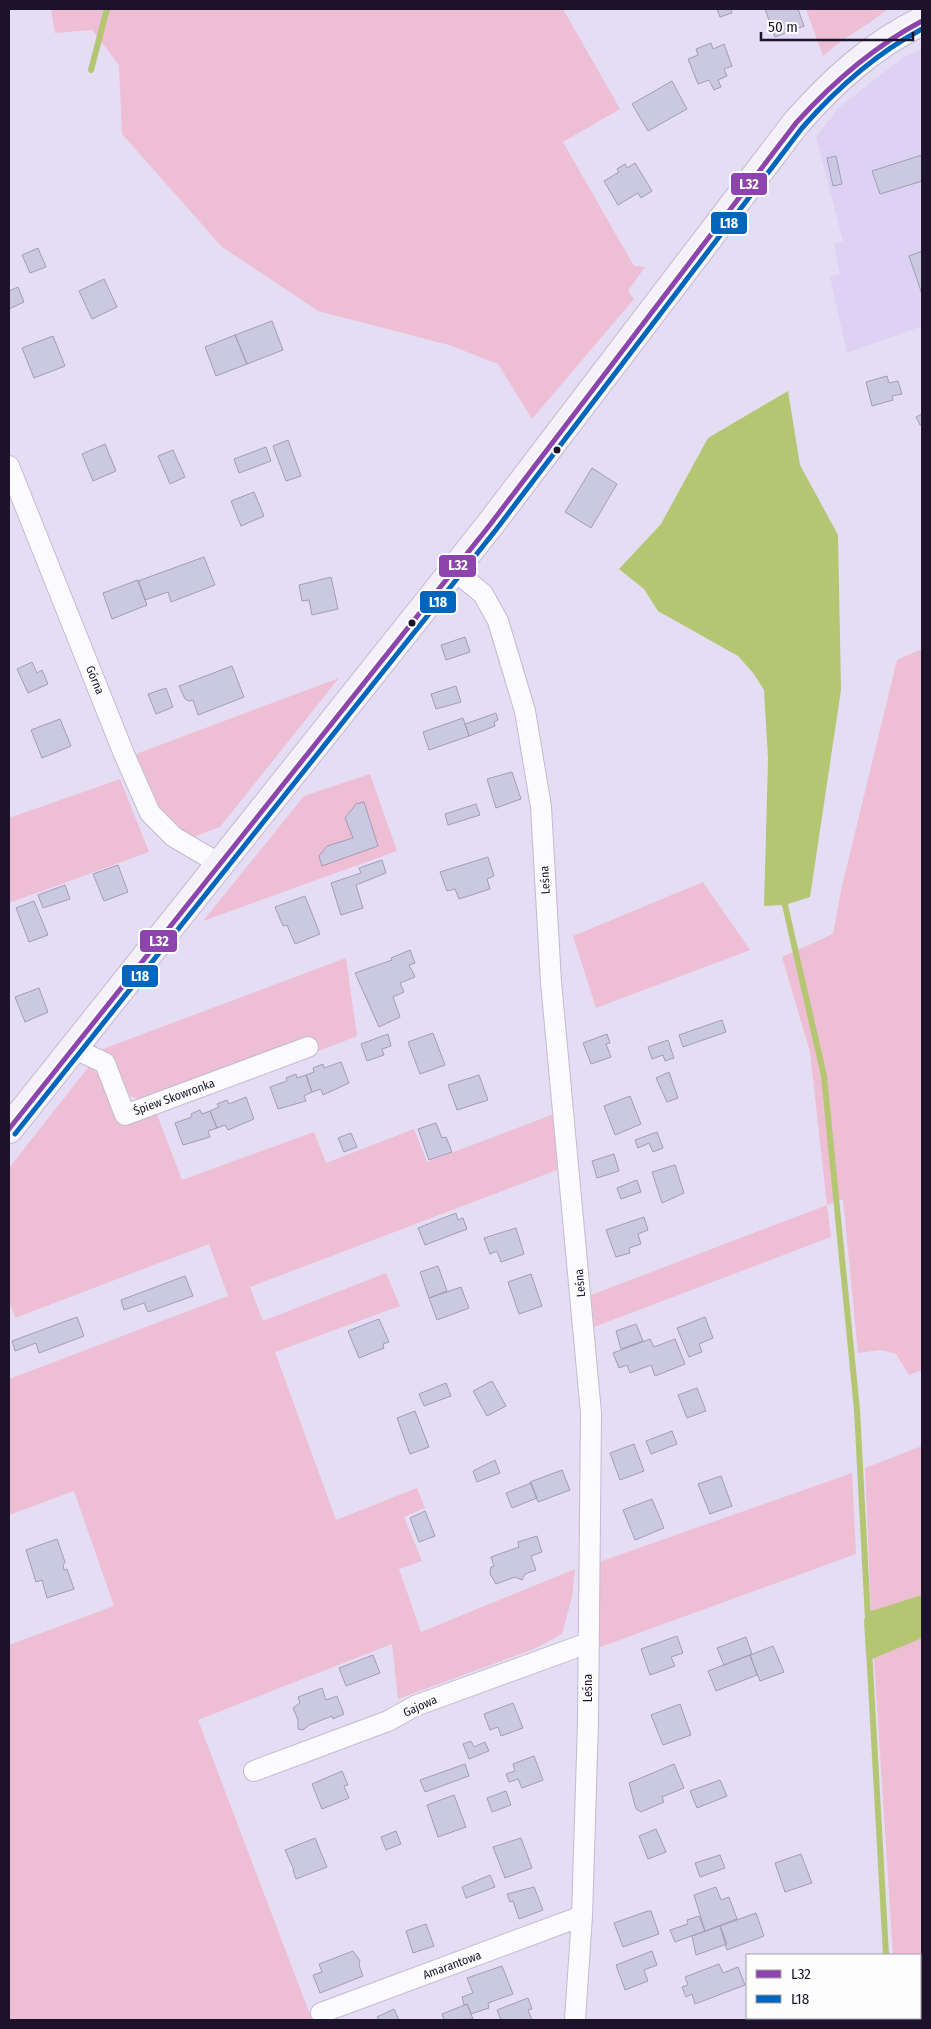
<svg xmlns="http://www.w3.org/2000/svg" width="931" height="2029" viewBox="0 0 931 2029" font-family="'Fira Sans Condensed',sans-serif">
  <rect width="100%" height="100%" fill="#e5ddf4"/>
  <path fill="#ddd1f4" d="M922,49v277l-75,27 -17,-77 10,-2 -6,-30 9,-3 -27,-104 22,-29 66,-51z"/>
  <path fill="#eebed5" d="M51,9h512l57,100 -57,33 71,124 11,1 -17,24 6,8 -102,120 -34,-55 -49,-19 -131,-34 -96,-64 -100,-113 -3,-69 -27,-35 -37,3z
    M806,9h81v1c-21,16 -44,28 -64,46z
    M922,649v721l-13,5 -13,-21 -15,-4 -23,3 -15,-154 -16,6 4,32 -237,90 -3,-32 236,-90 -17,-153 -28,-95 51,-23 8,-44 56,-230z
    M339,678l-119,149 -35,13 -26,-34 -23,-52z
    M370,774l27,77 -194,70 101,-125z
    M120,779l29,73 -140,51v-85z
    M703,882l47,68 -154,58 -23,-72z
    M346,958l11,78 -41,16 -174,49 -12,-5 -17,-35 -10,-12z
    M90,1065l11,13 20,46 35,-12 26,68 132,-48 12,31 88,-34 13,33 127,-48 3,56 -307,117 13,34 123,-48 14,33 -125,46 61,168 81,-32 8,20 -21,9 18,44 -23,8 22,63 154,-63 -3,28 -10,37 -28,15 -136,50 -6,-55 -194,76 114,300h-303v-375l105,-39 -40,-115 -65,24v-136l219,-83 -19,-52 -194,74 -6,-17v-133z
    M922,1446v574h-25v-2h23v-63h-27l-22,-342 -6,-145z
    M852,1473l4,81 -256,93 -1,-85z"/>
  <path fill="#b5c673" d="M788,391l12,74 38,70 3,155 -31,207 -25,8 -21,1 4,-147 -4,-69 -10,-16 -16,-18 -80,-45 -14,-22 -25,-20 42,-45 47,-86z
    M922,1595v43l-50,21 -6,-3 -2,-36 4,-8z"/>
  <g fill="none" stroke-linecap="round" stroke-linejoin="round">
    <path stroke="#b5c673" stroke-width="6" d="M91,70l16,-61
      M785,905l39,171 33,334 11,209
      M869,1649l17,306
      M889,2018l1,2"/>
  </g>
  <path fill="#cbc8e2" stroke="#a19db4" d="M717,9h14l1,4 -12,4z
    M765,9h33l6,17 -29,11z
    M711,43l2,6 11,-5 8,22 -8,3 3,7 -9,4 3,7 -7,3 -5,-10 -11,4 -10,-25 10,-4 -2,-6z
    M672,81l15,28 -39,22 -16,-27z
    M922,155v26l-42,13 -8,-23z
    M836,156l6,28 -9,2 -6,-28z
    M635,163l17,28 -11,7 -3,-5 -20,12 -14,-24 15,-9 -2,-3 8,-5 2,4z
    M38,248l8,19 -16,6 -8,-18z
    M922,251v43l-13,-38z
    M104,279l13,28 -25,12 -13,-28z
    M18,287l6,15 -15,7v-18z
    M272,321l11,29 -36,14 -12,-29z
    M235,335l12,29 -31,12 -11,-29z
    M53,336l12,30 -31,12 -12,-30z
    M887,376l2,7 9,-2 4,13 -10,2 1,4 -21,6 -6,-24z
    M922,414v11h-2l-4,-8z
    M288,440l13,36 -15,5 -13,-35z
    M105,444l11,27 -23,10 -11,-27z
    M266,447l5,14 -32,12 -5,-14z
    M173,450l12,27 -15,7 -12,-28z
    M592,468l25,16 -26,44 -26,-16z
    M254,492l10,24 -23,10 -10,-25z
    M204,557l11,28 -44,17 -3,-10 -23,8 -7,-19z
    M331,577l7,32 -26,6 -3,-15 -7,1 -3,-16z
    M138,580l9,25 -35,14 -9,-26z
    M465,637l5,15 -24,8 -5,-15z
    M32,662l5,11 5,-3 6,14 -20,9 -11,-24z
    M232,666l12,31 -46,18 -5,-15 -4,1 -4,-2 -6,-13z
    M456,686l5,16 -25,7 -5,-15z
    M166,688l7,19 -17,7 -8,-20z
    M496,713l2,7 -4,2 1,4 -26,10 -4,-12z
    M463,718l6,18 -40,14 -6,-18z
    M60,719l11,27 -29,12 -11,-28z
    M512,772l9,27 -25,9 -9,-29z
    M364,802l14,44 -56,20 -3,-10 8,-10 26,-8 -8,-20 11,-14z
    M476,804l4,11 -32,10 -3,-11z
    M488,857l6,19 -7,3 3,10 -31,10 -4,-10 -8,2 -7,-19z
    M382,860l4,13 -30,12 7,23 -22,7 -10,-32 30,-10 -2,-5z
    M118,865l10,27 -24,9 -11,-27z
    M65,885l5,14 -27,9 -5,-13z
    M305,896l15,38 -25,10 -8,-19 -4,1 -8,-19z
    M34,901l14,34 -19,7 -13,-34z
    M410,950l5,13 -6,2 6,12 -15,6 4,9 -11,5 7,20 -21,10 -24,-54 37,-13 -1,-2z
    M39,988l9,24 -23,10 -10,-25z
    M722,1020l4,12 -43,15 -4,-12z
    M433,1033l12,32 -25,9 -12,-32z
    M388,1034l3,12 -9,3 2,6 -17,6 -6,-17z
    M607,1034l3,9 -4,1 5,13 -20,7 -8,-21z
    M668,1040l6,18 -9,3 -2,-6 -11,4 -4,-12z
    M341,1062l8,21 -26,12 -2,-6 -9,3 -6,-17 8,-3 -1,-4 10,-4 1,4z
    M669,1072l9,26 -11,4 -11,-24z
    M296,1074l1,4 9,-3 6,17 -8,4 2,5 -28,8 -8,-22 17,-6 -1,-3z
    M479,1075l9,25 -31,10 -9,-25z
    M630,1096l11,28 -26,11 -11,-29z
    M246,1097l8,22 -26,11 -3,-5 -8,3 -7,-17 9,-4 -2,-3 10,-4 2,4z
    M200,1110l2,4 8,-3 7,17 -9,3 2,6 -27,8 -8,-22 17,-6 -1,-3z
    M436,1123l6,15 4,-1 6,15 -23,8 -11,-31z
    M657,1132l6,16 -10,4 -4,-9 -11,5 -3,-8z
    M351,1133l6,14 -13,5 -6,-14z
    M614,1154l5,17 -22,7 -5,-17z
    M675,1165l9,28 -22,10 -10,-31z
    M637,1180l4,12 -20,7 -4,-11z
    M456,1213l2,7 5,-2 4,11 -42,16 -7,-17z
    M644,1217l4,13 -10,4 3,10 -12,4 1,5 -14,4 -10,-27z
    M516,1228l8,26 -23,8 -4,-11 -7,3 -6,-16z
    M438,1266l9,25 -18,7 -9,-26z
    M531,1274l11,32 -23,8 -11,-32z
    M185,1276l8,20 -45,16 -4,-9 -20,7 -3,-10z
    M461,1287l8,21 -32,12 -8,-22z
    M77,1317l7,19 -45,17 -3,-10 -21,8 -3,-10z
    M705,1317l8,21 -14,6 3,8 -13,5 -12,-29z
    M379,1319l10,23 -6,2 1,4 -25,10 -11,-27z
    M636,1324l7,17 -22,8 -5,-18z
    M650,1339l4,8 21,-8 10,25 -30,12 -4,-11 -21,8 -3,-8 -8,3 -6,-15z
    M492,1381l14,25 -19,10 -14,-25z
    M446,1383l5,13 -27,10 -5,-12z
    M697,1388l9,23 -19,7 -9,-23z
    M415,1411l14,36 -19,7 -13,-36z
    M672,1431l5,13 -26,10 -5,-13z
    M634,1444l10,27 -24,9 -10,-27z
    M495,1460l5,13 -23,9 -4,-11z
    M562,1470l8,20 -32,12 -8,-20z
    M721,1476l11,30 -22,8 -12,-30z
    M531,1483l6,15 -25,10 -6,-15z
    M652,1499l12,29 -29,12 -12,-30z
    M425,1511l10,25 -16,6 -9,-24z
    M537,1536l5,16 -11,4 5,14 -11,4 -3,6 -7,-3 -19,7 -6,-10 1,-7 3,-1 -3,-9 28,-10 -1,-5z
    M57,1539l8,23 -2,3 1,5 3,-1 7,20 -27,9 -5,-18 -6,2 -10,-32z
    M677,1636l6,17 -12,4 4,9 -25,9 -9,-26z
    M746,1637l6,17 -28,11 -7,-17z
    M773,1646l11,26 -24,9 -10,-26z
    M373,1655l7,18 -34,13 -7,-18z
    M750,1655l7,20 -41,16 -8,-20z
    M322,1688l4,12 11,-4 7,18 -11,5 -1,-3 -23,9 -6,5 -5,-1v-9l-5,-12 7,-5 -2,-6z
    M513,1703l10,25 -22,8 -3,-9 -8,3 -6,-16z
    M680,1704l11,31 -28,10 -12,-30z
    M471,1741l3,6 11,-5 4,9 -20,8 -6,-15z
    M534,1756l9,24 -21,8 -4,-9 -9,3 -3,-8 9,-3 -2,-7z
    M465,1764l4,12 -44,16 -5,-12z
    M674,1764l10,24 -22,9 2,5 -23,10 -5,-3 -7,-26z
    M342,1771l6,14 -4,1 5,12 -27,11 -10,-25z
    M720,1780l7,16 -30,12 -7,-17z
    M506,1791l5,14 -19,7 -5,-14z
    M454,1795l12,32 -28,10 -11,-32z
    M656,1829l10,23 -18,7 -9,-23z
    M396,1831l5,13 -15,6 -5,-13z
    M315,1838l12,29 -31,12 -3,-9h1l-9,-20z
    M521,1838l11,30 -27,10 -12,-31z
    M801,1854l11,29 -27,9 -10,-29z
    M720,1855l5,13 -25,9 -5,-14z
    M490,1875l5,12 -29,11 -4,-11z
    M534,1887l9,23 -24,9 -6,-18 -3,1 -3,-8z
    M716,1887l5,13 8,-3 8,22 -32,12 -11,-36z
    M648,1911h3l8,23 -36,13 -9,-24z
    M756,1913l8,23 -37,14 -7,-24z
    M699,1916l6,15 -30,11 -5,-12 18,-6 -1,-4z
    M426,1924l8,22 -21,7 -7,-22z
    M720,1926l7,18 -31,11 -4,-19z
    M353,1951l7,10 -1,4 4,11 -43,17 -7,-18 9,-3 -3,-8z
    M652,1951l5,14 -13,5 4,11 -23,9 -9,-25z
    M719,1964l4,9 15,-6 7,18 -50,19 -3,-10 -6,3 -4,-10 6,-2 -3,-8z
    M502,1966l11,28 -25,9 1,5 -18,6 -4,-10 -3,1 -2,-8 11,-4 -6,-15z
    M528,1998l4,11 -4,1 4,10h-31l-4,-10z
    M467,2004l6,15 -29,1 -2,-6z
    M394,2009l5,11h-20l-2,-3z"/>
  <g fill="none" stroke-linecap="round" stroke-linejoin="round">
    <defs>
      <path id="minor" d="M9,466l115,288 26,59 24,24 46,27
        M454,570l29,24 15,27 27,90 16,96 10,175 40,431 -3,309 -6,194 -7,104
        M73,1048l32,15 20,52 183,-68
        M254,1771l134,-50 27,-15 173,-63
        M321,2013l261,-97"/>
      <path id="secondary" d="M9,1129l480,-603 307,-403c37,-42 75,-77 126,-102"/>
    </defs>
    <use href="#minor" stroke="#c3bad2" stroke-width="22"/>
    <use href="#secondary" stroke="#c3bad2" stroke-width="30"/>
    <use href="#minor" stroke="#fbfafd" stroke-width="20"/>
    <use href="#secondary" stroke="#f4f2f8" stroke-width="28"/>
    <defs>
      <path id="bus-1" d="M9,1129l480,-603 307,-403c37,-41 77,-76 126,-102"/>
      <path id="bus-2" d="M15,1134l480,-603 307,-403c35,-40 73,-74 120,-99"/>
    </defs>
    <use href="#bus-1" stroke="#fdfdfd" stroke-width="9"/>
    <use href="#bus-2" stroke="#fdfdfd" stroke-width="9"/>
    <use href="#bus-1" stroke="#8e44ad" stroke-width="5"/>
    <use href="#bus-2" stroke="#0065bd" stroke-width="5"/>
  </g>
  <g fill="#1c132b" stroke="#fdfdfd" stroke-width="2">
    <circle cx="557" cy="450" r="4.5"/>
    <circle cx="412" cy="623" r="4.5"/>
  </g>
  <g text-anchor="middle" stroke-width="5" stroke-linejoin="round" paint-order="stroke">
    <g font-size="12" fill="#1c132b" stroke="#fdfdfd">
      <text transform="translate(95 680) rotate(68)" y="4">Górna</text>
      <text transform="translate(545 880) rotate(-93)" y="4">Leśna</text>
      <text transform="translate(174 1097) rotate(-20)" y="4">Śpiew Skowronka</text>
      <text transform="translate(580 1283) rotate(-95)" y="4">Leśna</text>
      <text transform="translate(588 1688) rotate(-90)" y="4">Leśna</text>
      <text transform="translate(420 1706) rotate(-24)" y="4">Gajowa</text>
      <text transform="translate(452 1965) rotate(-20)" y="4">Amarantowa</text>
    </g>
  </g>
  <g stroke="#fdfdfd" stroke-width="2">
    <rect x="730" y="172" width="38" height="24" rx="5" fill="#8e44ad"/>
    <rect x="710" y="211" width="38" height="24" rx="5" fill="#0065bd"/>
    <rect x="438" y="554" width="39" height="24" rx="5" fill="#8e44ad"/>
    <rect x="419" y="590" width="38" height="24" rx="5" fill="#0065bd"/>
    <rect x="139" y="929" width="39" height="24" rx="5" fill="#8e44ad"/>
    <rect x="121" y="964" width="38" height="24" rx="5" fill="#0065bd"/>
  </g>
  <g font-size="14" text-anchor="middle" font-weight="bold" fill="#fff">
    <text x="749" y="189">L32</text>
    <text x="729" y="228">L18</text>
    <text x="458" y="570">L32</text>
    <text x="438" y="607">L18</text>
    <text x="159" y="946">L32</text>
    <text x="140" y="981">L18</text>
  </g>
  <rect width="931" height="2029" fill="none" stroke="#1c132b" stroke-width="20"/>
  <rect x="746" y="1954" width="175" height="65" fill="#fdfdfd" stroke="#a39fa9"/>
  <rect x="756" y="1970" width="25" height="8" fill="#8e44ad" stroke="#a39fa9"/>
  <text x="791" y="1979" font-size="15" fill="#1c132b">L32</text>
  <rect x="756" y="1995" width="25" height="8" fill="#0065bd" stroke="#a39fa9"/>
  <text x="791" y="2004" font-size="15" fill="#1c132b">L18</text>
  <path d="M761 32v8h152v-8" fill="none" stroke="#1c132b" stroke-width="2.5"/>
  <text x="768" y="32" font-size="15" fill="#1c132b" stroke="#fdfdfd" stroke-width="4" paint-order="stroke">50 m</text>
</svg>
